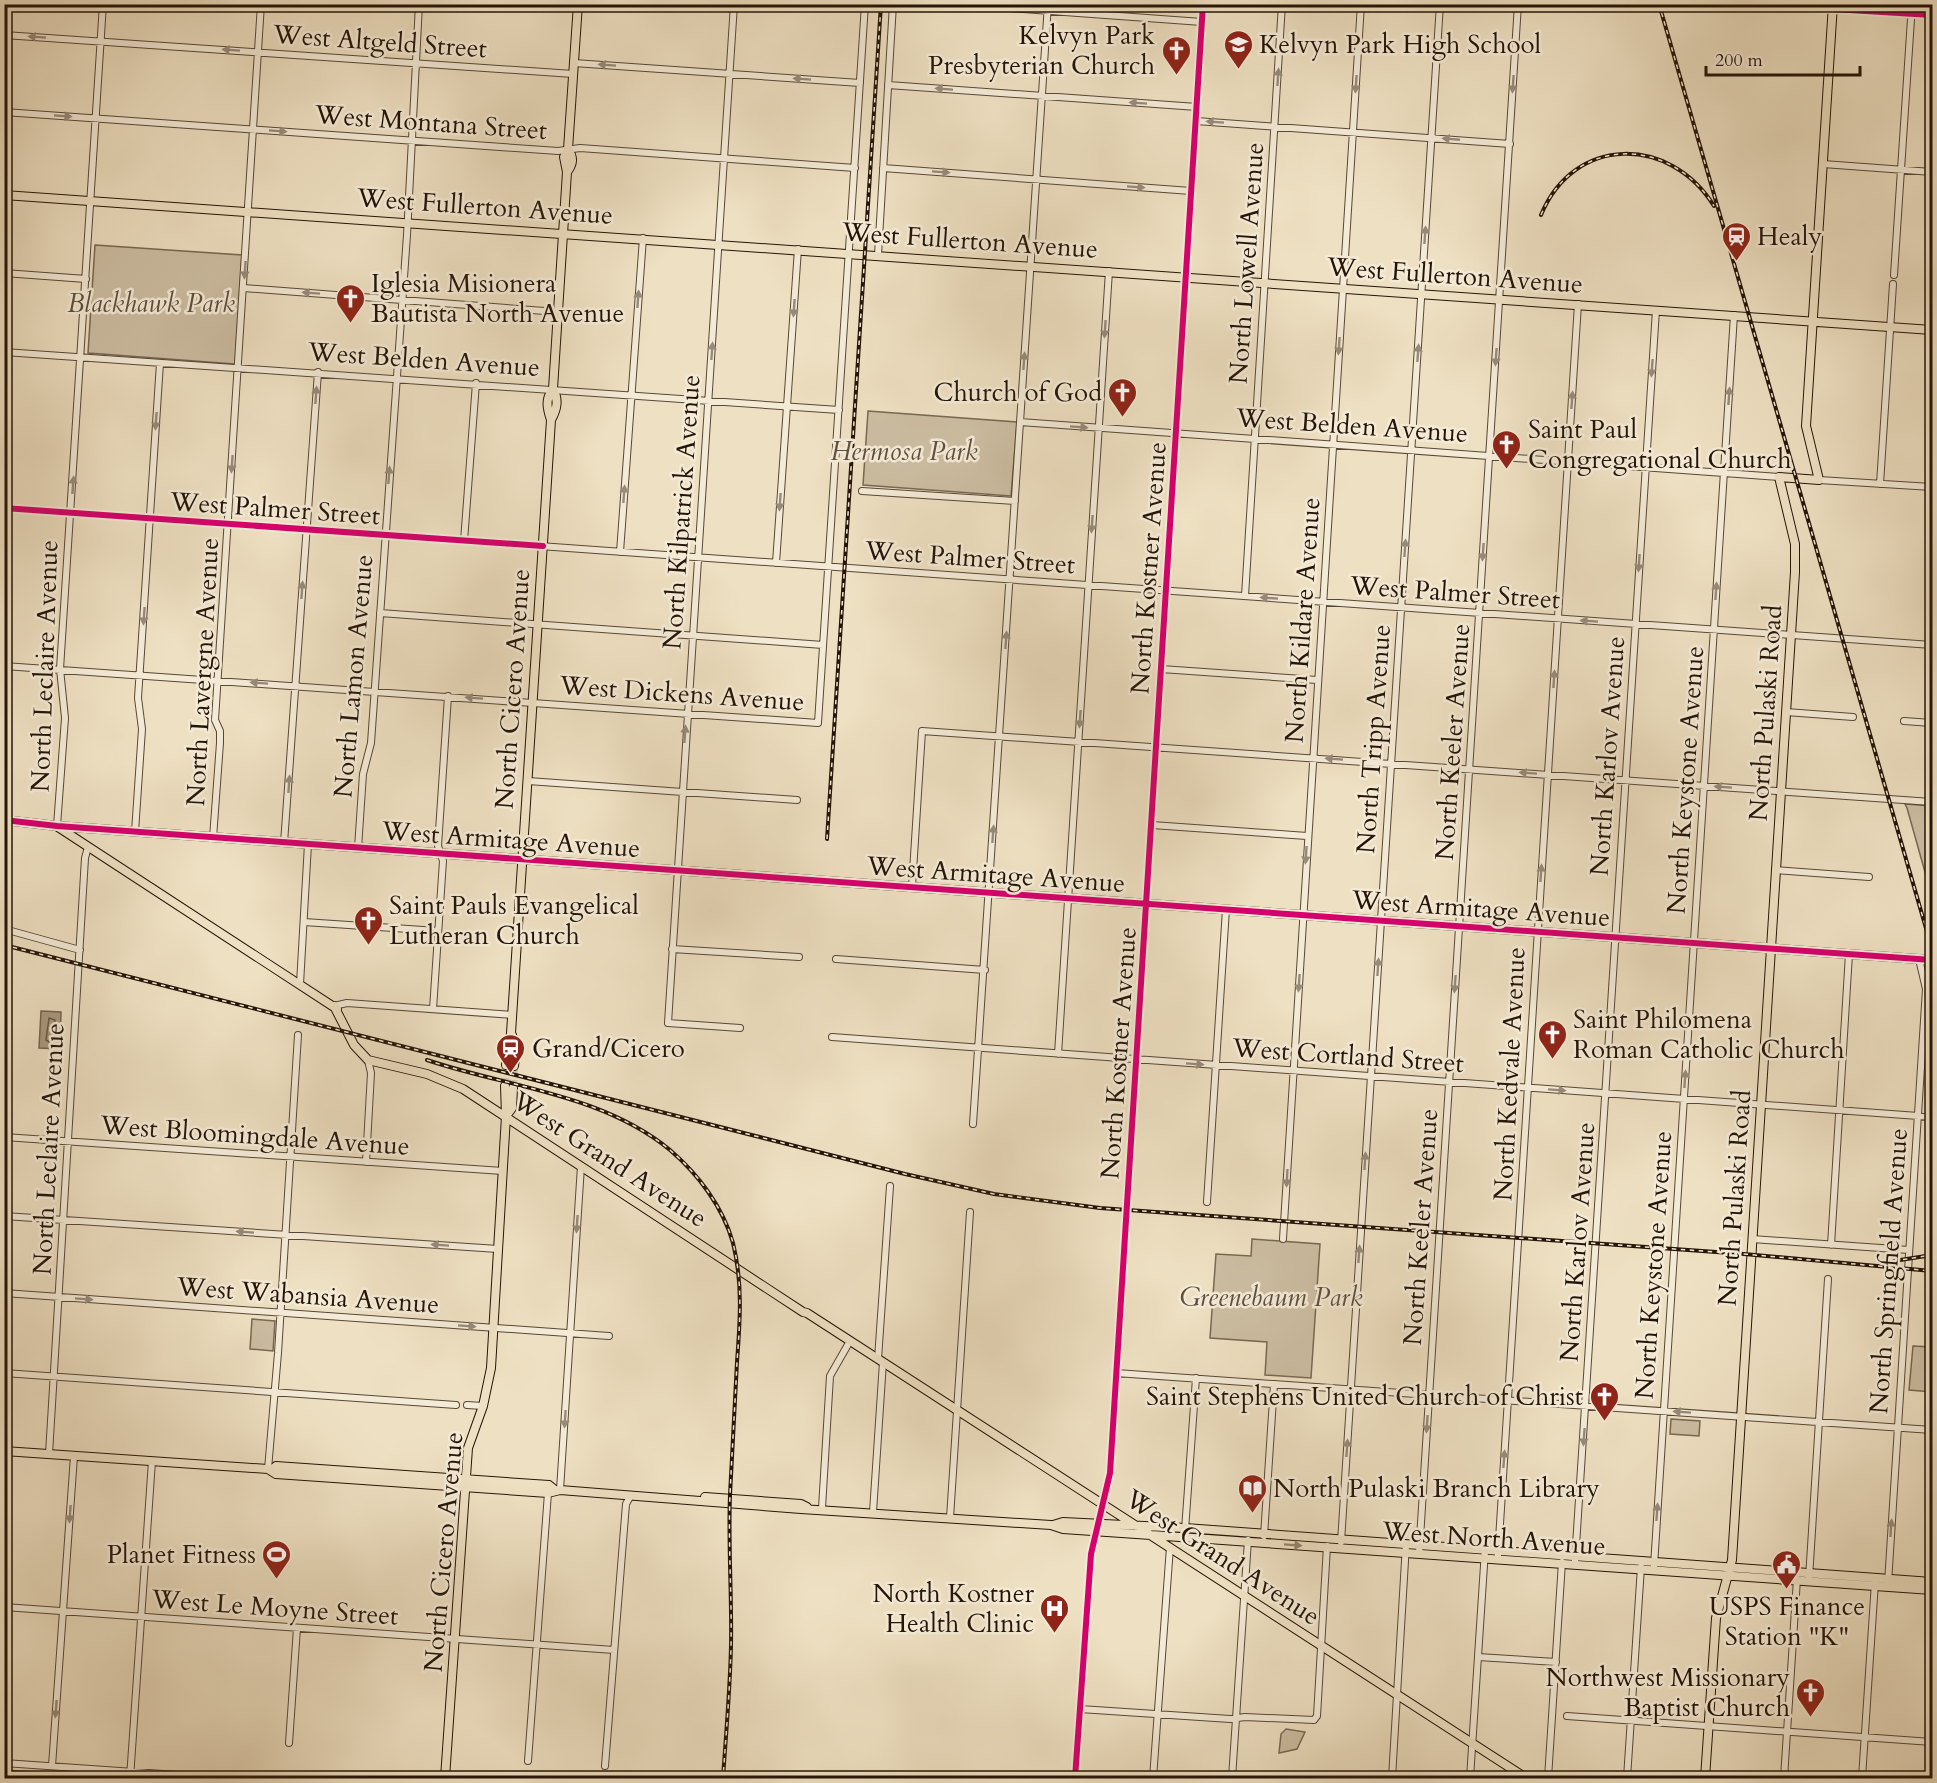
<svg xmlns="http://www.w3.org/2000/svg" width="1937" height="1783" viewBox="0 0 1937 1783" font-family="Cardo,serif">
  <rect width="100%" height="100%" fill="#eee0c2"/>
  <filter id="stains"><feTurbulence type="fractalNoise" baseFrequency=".00333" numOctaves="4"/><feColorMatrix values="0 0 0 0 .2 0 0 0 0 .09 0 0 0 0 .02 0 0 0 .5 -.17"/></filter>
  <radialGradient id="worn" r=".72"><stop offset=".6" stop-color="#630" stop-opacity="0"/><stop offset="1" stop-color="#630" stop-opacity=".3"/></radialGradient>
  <path fill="#ccbda2" stroke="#786854" stroke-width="1.5" d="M95,245l147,10 -7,109 -147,-11z
    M868,411l149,11 -6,74 -148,-11z
    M1905,804l27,2v91l-25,-89z
    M1252,1239l68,5 -9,134 -46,-3 2,-33 -57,-4 6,-84 35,2z
    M252,1319l23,2 -2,30 -23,-2z
    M1913,1346l19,1v45l-23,-2z
    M1671,1419l29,2 -1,15 -29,-2z
    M1286,1729l19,3 -8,17 -18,4 2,-19z
    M4,1770h1l111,8h-111z"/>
  <path fill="#aa9b82" stroke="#756551" stroke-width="1.5" d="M41,1011l20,1 -1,37 -21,-1z"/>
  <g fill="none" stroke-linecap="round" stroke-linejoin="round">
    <path stroke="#685844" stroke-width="1.5" d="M49,1018l6,2 -1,20 -3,3 -5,-3z"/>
    <path stroke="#d0c1a6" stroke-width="8" stroke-dasharray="8 4" stroke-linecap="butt" d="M505,1086l1,-21
      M513,1088l1,-22"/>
    <defs>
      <path id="minor" d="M734,4l-66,1019 72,5
        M952,4l250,18
        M1748,4l184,11
        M4,35l569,39
        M574,63l286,20
        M888,85l309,22
        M4,112l554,39 22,-3 275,20
        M1196,121l314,23
        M1823,164l109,8
        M883,168l308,23
        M878,255l15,-251
        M4,273l82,6
        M1894,275l18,-271
        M244,288l314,24
        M4,352l835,58
        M1020,422l759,55
        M1819,480l113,7
        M1880,484l13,-200
        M862,491l153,10
        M4,508l1928,137
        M464,541l12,-158
        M620,552l23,-314
        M776,563l22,-314
        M1245,596l37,-592
        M380,613l443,32
        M4,666l814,57 47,-719
        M1161,669l156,11
        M1786,712l67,5
        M1904,721l28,2
        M528,781l269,19
        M1152,825l155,11
        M57,826l8,-108 -5,-49 43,-665
        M135,832l7,-103 -4,-31 22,-335
        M213,838l7,-95v-12l-5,-11 46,-716
        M284,843l34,-471
        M358,848l5,-74 8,-31 36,-508 12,-231
        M1776,870l93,7
        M912,887l10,-156 1010,71
        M304,922l134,9
        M4,929l76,21
        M672,949l127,8
        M836,959l149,11
        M300,984l8,-140
        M334,1006l13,-3 165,12
        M433,1009l10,-148 -5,-15 10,-150
        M832,1037l1100,80
        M1058,1054l51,-783
        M973,1124l75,-1120
        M4,1137l499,34
        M366,1162l5,-89 -3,-13
        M1207,1202l19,-293
        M4,1216l494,33
        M1283,1239l78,-1235
        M1752,1239l157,11
        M1831,1245l18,-291
        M4,1293l605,43
        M878,1359l12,-173
        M4,1373l452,32
        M1116,1373l816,57
        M467,1405l16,1
        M49,1454l36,-596 3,-11
        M268,1469l10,-116 20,-318
        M560,1490l21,-324
        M822,1508l8,-132 20,-35
        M873,1512l10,-150
        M950,1518l20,-306
        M1185,1530l11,-152
        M1264,1536l10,-152
        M1341,1542l99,-1538
        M1419,1554l99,-1550
        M1498,1555l80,-1251
        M1575,1561l81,-1251
        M1654,1566l80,-1251
        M1809,1578l19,-299
        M1888,1583l38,-594 -7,-30
        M4,1607l610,43
        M1478,1657l78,5
        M1080,1709l150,10 15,-2 69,3 3,-4 10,-170
        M1567,1716l365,26
        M289,1743l8,-115
        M528,1761l20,-268
        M4,1763l217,15
        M52,1766l22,-310
        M605,1766l21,-262 5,-9
        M130,1778l22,-317
        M1075,1778l16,-224 19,-81 93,-1469
        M1153,1778l17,-231
        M1232,1778l16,-238
        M1392,1778l14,-234
        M1470,1778l15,-228
        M1548,1778l14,-216
        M1627,1778l14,-211
        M1784,1778l13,-199
        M1862,1778l13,-196"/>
      <path id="major" d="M567,172c6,-8 7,-14 1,-23
        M4,195l1928,135
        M551,420c6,-11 8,-20 2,-31
        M4,820l53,6 1875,134
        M58,827l279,182
        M334,1006l20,39 14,15 59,14 36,15 340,223 4,1 719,465
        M512,1035l4,15 -2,16
        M506,1065l5,-32 40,-613c-4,-12 -6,-21 2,-31l14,-217 -3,-15 4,-8 10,-145
        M506,1116l6,-8 1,-20
        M4,1451l264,18 8,5 272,19 12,-3 241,19 250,16 12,4 88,6 781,55
        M271,1470l5,-4 273,19 6,5
        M705,1497l96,7 6,3
        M1053,1525l10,-3 122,6 747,54
        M445,1778l23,-330 15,-42 8,-38 15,-252 -1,-30
        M1705,1778l11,-160 16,-58 63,-988v-28l-16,-67 40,3 -13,-54 27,-422"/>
    </defs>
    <use href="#minor" stroke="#574736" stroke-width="8"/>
    <use href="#major" stroke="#251407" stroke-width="10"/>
    <use href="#minor" stroke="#f4ebd7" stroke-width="6"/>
    <use href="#major" stroke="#eee0c2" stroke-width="8"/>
    <defs>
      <path id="rail" d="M1659,4l273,945
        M1541,215c33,-80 129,-80 173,-9
        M827,839l54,-835
        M4,945l901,229 89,20 106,14 644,46 188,17
        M427,1060c80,27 175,34 243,90 28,24 53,57 63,93 10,40 7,79 4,119 -2,44 -5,88 -7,133 -2,50 2,100 1,151 -1,44 -5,88 -8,132
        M1894,1261l38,-6"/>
    </defs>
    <use href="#rail" stroke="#251407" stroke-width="4"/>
    <use href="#rail" stroke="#f4ebd7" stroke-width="1.5" stroke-dasharray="4.5" stroke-linecap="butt"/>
    <defs>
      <path id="cycleway" d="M1748,4l184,11
        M4,508l539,38
        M4,820l53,6 1875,134
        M1075,1778l16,-224 19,-81 93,-1469"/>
    </defs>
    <use href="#cycleway" stroke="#f4ebd7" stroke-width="10"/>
    <use href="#cycleway" stroke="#d6006c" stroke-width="6"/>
  </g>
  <defs><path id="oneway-solid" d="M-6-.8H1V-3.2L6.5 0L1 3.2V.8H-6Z" transform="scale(1.5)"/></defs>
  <g fill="#978a79">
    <use href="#oneway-solid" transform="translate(37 37) rotate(-176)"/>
    <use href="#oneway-solid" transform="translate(231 50) rotate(-176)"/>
    <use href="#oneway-solid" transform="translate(607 65) rotate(-176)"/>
    <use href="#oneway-solid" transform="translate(1278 77) rotate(-86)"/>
    <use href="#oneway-solid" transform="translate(802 79) rotate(-176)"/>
    <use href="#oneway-solid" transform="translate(1356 84) rotate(94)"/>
    <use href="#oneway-solid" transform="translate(1513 84) rotate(94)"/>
    <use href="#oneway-solid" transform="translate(944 89) rotate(-176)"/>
    <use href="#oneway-solid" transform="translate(1138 103) rotate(-176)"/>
    <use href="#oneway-solid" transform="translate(63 116) rotate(4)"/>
    <use href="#oneway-solid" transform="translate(1215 122) rotate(-176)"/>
    <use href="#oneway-solid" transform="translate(278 131) rotate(4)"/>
    <use href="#oneway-solid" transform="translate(1451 139) rotate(-175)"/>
    <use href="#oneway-solid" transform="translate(941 172) rotate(4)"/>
    <use href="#oneway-solid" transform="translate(1136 187) rotate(4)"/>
    <use href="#oneway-solid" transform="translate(1425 235) rotate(-86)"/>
    <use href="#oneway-solid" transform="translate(245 270) rotate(94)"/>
    <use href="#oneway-solid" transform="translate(311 293) rotate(-176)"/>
    <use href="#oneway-solid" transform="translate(638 299) rotate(-86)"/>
    <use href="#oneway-solid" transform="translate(794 308) rotate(94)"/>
    <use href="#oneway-solid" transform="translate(1105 329) rotate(94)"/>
    <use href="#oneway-solid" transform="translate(1339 346) rotate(94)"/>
    <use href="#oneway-solid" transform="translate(712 351) rotate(-86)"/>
    <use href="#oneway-solid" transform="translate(1418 353) rotate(-86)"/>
    <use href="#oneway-solid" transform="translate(1496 357) rotate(94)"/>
    <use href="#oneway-solid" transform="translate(1024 361) rotate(-86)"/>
    <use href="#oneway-solid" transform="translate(1652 368) rotate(94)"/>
    <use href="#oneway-solid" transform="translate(316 395) rotate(-86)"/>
    <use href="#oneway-solid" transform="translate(1729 396) rotate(-86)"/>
    <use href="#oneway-solid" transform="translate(1572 400) rotate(-86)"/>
    <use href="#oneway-solid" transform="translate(156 421) rotate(94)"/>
    <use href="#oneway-solid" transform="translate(1079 427) rotate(4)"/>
    <use href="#oneway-solid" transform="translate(232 464) rotate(94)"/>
    <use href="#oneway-solid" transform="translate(389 475) rotate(-86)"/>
    <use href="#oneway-solid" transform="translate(73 485) rotate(-86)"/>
    <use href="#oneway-solid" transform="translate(624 494) rotate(-86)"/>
    <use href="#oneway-solid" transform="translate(780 502) rotate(94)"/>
    <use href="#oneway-solid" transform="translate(1092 524) rotate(94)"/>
    <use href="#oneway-solid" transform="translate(1405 548) rotate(-86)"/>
    <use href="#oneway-solid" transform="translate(1483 552) rotate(94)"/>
    <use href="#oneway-solid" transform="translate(1639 563) rotate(94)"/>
    <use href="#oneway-solid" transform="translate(302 590) rotate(-86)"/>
    <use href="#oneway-solid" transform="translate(1716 591) rotate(-86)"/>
    <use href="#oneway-solid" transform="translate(1269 598) rotate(-176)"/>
    <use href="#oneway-solid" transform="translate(144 616) rotate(94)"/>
    <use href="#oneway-solid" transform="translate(1589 621) rotate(-176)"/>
    <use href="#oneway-solid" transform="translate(1006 640) rotate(-86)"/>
    <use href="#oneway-solid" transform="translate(1554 679) rotate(-86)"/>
    <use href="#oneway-solid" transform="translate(259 683) rotate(-176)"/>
    <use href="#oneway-solid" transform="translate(474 698) rotate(-176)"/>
    <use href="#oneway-solid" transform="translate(1080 719) rotate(94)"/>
    <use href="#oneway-solid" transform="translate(685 734) rotate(-86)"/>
    <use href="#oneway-solid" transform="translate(1334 759) rotate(-176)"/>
    <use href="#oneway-solid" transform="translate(1528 773) rotate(-176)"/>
    <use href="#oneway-solid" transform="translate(289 784) rotate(-86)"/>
    <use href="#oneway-solid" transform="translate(1723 787) rotate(-176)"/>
    <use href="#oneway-solid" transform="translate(993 834) rotate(-86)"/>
    <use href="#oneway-solid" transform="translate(1306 855) rotate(94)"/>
    <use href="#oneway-solid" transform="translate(1541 873) rotate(-86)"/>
    <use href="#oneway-solid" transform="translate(1378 967) rotate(-86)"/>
    <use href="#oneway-solid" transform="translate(1299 983) rotate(94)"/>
    <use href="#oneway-solid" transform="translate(1455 984) rotate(94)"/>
    <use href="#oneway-solid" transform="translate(1195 1064) rotate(4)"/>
    <use href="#oneway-solid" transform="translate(1685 1079) rotate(-86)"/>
    <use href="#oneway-solid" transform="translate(1557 1090) rotate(4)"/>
    <use href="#oneway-solid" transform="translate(1365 1161) rotate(-86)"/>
    <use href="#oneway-solid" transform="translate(1287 1178) rotate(93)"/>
    <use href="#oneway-solid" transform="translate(577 1224) rotate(94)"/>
    <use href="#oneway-solid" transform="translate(245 1232) rotate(-176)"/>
    <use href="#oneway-solid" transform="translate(440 1245) rotate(-176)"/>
    <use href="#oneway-solid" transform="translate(1359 1254) rotate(-86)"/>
    <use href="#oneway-solid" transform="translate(84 1299) rotate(4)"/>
    <use href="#oneway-solid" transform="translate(467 1326) rotate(4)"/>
    <use href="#oneway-solid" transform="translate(1682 1412) rotate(-176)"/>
    <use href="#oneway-solid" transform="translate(565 1419) rotate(94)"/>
    <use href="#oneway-solid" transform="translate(1427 1424) rotate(94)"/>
    <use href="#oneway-solid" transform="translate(1584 1437) rotate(94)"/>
    <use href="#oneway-solid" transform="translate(1347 1448) rotate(-86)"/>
    <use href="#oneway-solid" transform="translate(1504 1459) rotate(-86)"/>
    <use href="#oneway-solid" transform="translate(1657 1512) rotate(-86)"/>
    <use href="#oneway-solid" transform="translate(70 1514) rotate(94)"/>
    <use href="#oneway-solid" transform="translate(1891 1528) rotate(-86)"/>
    <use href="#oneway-solid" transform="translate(56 1709) rotate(94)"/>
  </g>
  <use fill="#94846e" href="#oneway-solid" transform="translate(1293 1545) rotate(4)"/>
  <defs>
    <symbol id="school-pin" viewBox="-11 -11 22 30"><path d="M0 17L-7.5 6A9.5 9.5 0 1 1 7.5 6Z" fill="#8f2418" stroke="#f4ebd7"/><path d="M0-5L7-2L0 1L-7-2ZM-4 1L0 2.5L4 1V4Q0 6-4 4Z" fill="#fff"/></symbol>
    <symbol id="church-pin" viewBox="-11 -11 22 30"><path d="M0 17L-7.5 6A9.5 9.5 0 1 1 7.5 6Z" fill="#8f2418" stroke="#f4ebd7"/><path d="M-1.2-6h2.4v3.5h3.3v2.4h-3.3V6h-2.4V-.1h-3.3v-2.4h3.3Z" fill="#fff"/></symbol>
    <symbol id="station-pin" viewBox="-11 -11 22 30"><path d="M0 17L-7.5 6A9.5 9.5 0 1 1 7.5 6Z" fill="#8f2418" stroke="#f4ebd7"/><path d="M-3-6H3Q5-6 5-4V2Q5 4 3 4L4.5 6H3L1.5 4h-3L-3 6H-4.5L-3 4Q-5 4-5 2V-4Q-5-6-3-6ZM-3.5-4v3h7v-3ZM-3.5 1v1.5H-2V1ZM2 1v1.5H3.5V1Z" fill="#fff"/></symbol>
    <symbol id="library-pin" viewBox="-11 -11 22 30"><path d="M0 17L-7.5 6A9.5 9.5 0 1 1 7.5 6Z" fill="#8f2418" stroke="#f4ebd7"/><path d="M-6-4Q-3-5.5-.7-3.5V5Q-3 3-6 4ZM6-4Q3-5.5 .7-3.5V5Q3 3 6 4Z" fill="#fff"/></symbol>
    <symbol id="stadium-pin" viewBox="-11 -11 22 30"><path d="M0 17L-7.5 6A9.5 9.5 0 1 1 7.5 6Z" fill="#8f2418" stroke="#f4ebd7"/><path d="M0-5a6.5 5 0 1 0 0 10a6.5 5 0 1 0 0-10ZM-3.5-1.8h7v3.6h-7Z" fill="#fff"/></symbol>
    <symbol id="civic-pin" viewBox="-11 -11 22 30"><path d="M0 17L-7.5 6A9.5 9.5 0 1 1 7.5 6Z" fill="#8f2418" stroke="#f4ebd7"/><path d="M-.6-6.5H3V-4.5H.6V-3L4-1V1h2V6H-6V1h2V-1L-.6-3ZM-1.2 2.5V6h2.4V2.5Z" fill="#fff"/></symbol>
    <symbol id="hospital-pin" viewBox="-11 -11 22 30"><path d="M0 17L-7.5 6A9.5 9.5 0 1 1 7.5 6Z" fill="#8f2418" stroke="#f4ebd7"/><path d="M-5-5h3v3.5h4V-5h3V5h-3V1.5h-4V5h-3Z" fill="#fff"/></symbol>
  </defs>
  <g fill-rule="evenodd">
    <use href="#school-pin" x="1222" y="28" width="33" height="45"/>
    <use href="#church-pin" x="1160" y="34" width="33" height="45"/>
    <use href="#station-pin" x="1720" y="220" width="33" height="45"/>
    <use href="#church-pin" x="334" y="282" width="33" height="45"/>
    <use href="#church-pin" x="1106" y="376" width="33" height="45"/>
    <use href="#church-pin" x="1490" y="428" width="33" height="45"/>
    <use href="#church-pin" x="352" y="904" width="33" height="45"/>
    <use href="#church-pin" x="1536" y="1018" width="33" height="45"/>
    <use href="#station-pin" x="494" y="1032" width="33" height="45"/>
    <use href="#church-pin" x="1588" y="1380" width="33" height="45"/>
    <use href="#library-pin" x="1236" y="1472" width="33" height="45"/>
    <use href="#stadium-pin" x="260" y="1538" width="33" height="45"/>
    <use href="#civic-pin" x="1770" y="1548" width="33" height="45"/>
    <use href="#hospital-pin" x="1038" y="1592" width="33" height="45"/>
    <use href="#church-pin" x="1794" y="1676" width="33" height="45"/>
  </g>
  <g text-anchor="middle" stroke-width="5" stroke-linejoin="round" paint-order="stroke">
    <g font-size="26" fill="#251407" stroke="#f4ebd7" text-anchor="start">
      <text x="1155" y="44" text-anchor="end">Kelvyn Park<tspan x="1155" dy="30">Presbyterian Church</tspan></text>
      <text x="1259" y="53">Kelvyn Park High School</text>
      <text x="1757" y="245">Healy</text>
      <text x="371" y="292">Iglesia Misionera<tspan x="371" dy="30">Bautista North Avenue</tspan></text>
      <text x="1102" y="401" text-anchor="end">Church of God</text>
      <text x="1528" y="438">Saint Paul<tspan x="1528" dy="30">Congregational Church</tspan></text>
      <text x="389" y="914">Saint Pauls Evangelical<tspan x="389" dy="30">Lutheran Church</tspan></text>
      <text x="1573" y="1028">Saint Philomena<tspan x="1573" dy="30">Roman Catholic Church</tspan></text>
      <text x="532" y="1057">Grand/Cicero</text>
      <text x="1583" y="1405" text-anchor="end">Saint Stephens United Church of Christ</text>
      <text x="1273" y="1497">North Pulaski Branch Library</text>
      <text x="256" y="1563" text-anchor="end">Planet Fitness</text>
      <text x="1034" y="1602" text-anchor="end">North Kostner<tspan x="1034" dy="30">Health Clinic</tspan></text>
      <text x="1787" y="1615" text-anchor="middle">USPS Finance<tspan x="1787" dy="30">Station "K"</tspan></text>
      <text x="1790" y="1686" text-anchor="end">Northwest Missionary<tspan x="1790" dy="30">Baptist Church</tspan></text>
    </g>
    <g font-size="26" fill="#251407" stroke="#f4ebd7">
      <text transform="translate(380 41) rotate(4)" y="9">West Altgeld Street</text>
      <text transform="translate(431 122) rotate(4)" y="9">West Montana Street</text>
      <text transform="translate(485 206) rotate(4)" y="9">West Fullerton Avenue</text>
      <text transform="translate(970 240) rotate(4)" y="9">West Fullerton Avenue</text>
      <text transform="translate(1246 263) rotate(-86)" y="9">North Lowell Avenue</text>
      <text transform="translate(1455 275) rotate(4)" y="9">West Fullerton Avenue</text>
      <text transform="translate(424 359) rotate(4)" y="9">West Belden Avenue</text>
      <text transform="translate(1352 425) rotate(4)" y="9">West Belden Avenue</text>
      <text transform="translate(275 508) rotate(4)" y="9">West Palmer Street</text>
      <text transform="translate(681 512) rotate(-86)" y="9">North Kilpatrick Avenue</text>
      <text transform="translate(970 557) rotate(4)" y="9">West Palmer Street</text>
      <text transform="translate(1148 568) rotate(-86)" y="9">North Kostner Avenue</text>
      <text transform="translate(1455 592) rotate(4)" y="9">West Palmer Street</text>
      <text transform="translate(1302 620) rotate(-86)" y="9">North Kildare Avenue</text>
      <text transform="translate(44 666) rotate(-88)" y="9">North Leclaire Avenue</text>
      <text transform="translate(202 672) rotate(-87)" y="9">North Lavergne Avenue</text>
      <text transform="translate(353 676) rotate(-85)" y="9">North Lamon Avenue</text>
      <text transform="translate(512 689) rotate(-86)" y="9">North Cicero Avenue</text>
      <text transform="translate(682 693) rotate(4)" y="9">West Dickens Avenue</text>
      <text transform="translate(1765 713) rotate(-86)" y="9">North Pulaski Road</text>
      <text transform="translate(1373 739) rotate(-86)" y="9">North Tripp Avenue</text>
      <text transform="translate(1452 742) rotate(-86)" y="9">North Keeler Avenue</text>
      <text transform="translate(1607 756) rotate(-86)" y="9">North Karlov Avenue</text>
      <text transform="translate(1685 780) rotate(-86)" y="9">North Keystone Avenue</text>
      <text transform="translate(511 839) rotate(4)" y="9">West Armitage Avenue</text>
      <text transform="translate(996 874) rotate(4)" y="9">West Armitage Avenue</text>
      <text transform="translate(1481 908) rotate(4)" y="9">West Armitage Avenue</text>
      <text transform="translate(1118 1053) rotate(-86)" y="9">North Kostner Avenue</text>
      <text transform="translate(1348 1055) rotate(4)" y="9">West Cortland Street</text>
      <text transform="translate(1509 1074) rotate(-87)" y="9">North Kedvale Avenue</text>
      <text transform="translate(255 1135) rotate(4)" y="9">West Bloomingdale Avenue</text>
      <text transform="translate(48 1149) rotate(-87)" y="9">North Leclaire Avenue</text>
      <text transform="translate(610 1159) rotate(33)" y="9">West Grand Avenue</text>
      <text transform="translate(1734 1198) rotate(-86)" y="9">North Pulaski Road</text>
      <text transform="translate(1420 1227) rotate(-86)" y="9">North Keeler Avenue</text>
      <text transform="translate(1577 1242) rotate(-86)" y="9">North Karlov Avenue</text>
      <text transform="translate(1653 1265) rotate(-86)" y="9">North Keystone Avenue</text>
      <text transform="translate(1888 1271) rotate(-86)" y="9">North Springfield Avenue</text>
      <text transform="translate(308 1295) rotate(4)" y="9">West Wabansia Avenue</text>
      <text transform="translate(1494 1538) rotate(4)" y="9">West North Avenue</text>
      <text transform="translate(443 1552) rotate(-85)" y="9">North Cicero Avenue</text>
      <text transform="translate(1223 1557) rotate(33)" y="9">West Grand Avenue</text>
      <text transform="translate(275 1607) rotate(4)" y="9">West Le Moyne Street</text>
    </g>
    <g font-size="26" font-style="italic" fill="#5f4f3d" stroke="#f4ebd7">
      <text x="151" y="312">Blackhawk Park</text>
      <text x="904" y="460">Hermosa Park</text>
      <text x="1271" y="1306">Greenebaum Park</text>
    </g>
  </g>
  <rect width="1937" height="1783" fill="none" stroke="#eee0c2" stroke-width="24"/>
  <rect x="6" y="6" width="1925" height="1771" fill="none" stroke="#251407" stroke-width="3"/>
  <rect x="12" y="12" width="1913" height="1759" fill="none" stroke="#251407" stroke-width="1.5"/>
  <path d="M1706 66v9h154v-9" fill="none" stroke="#251407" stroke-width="3"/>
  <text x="1715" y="66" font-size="18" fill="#251407" stroke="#f4ebd7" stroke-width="4.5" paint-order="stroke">200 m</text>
  <rect width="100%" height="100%" filter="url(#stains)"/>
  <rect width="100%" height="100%" fill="url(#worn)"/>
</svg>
